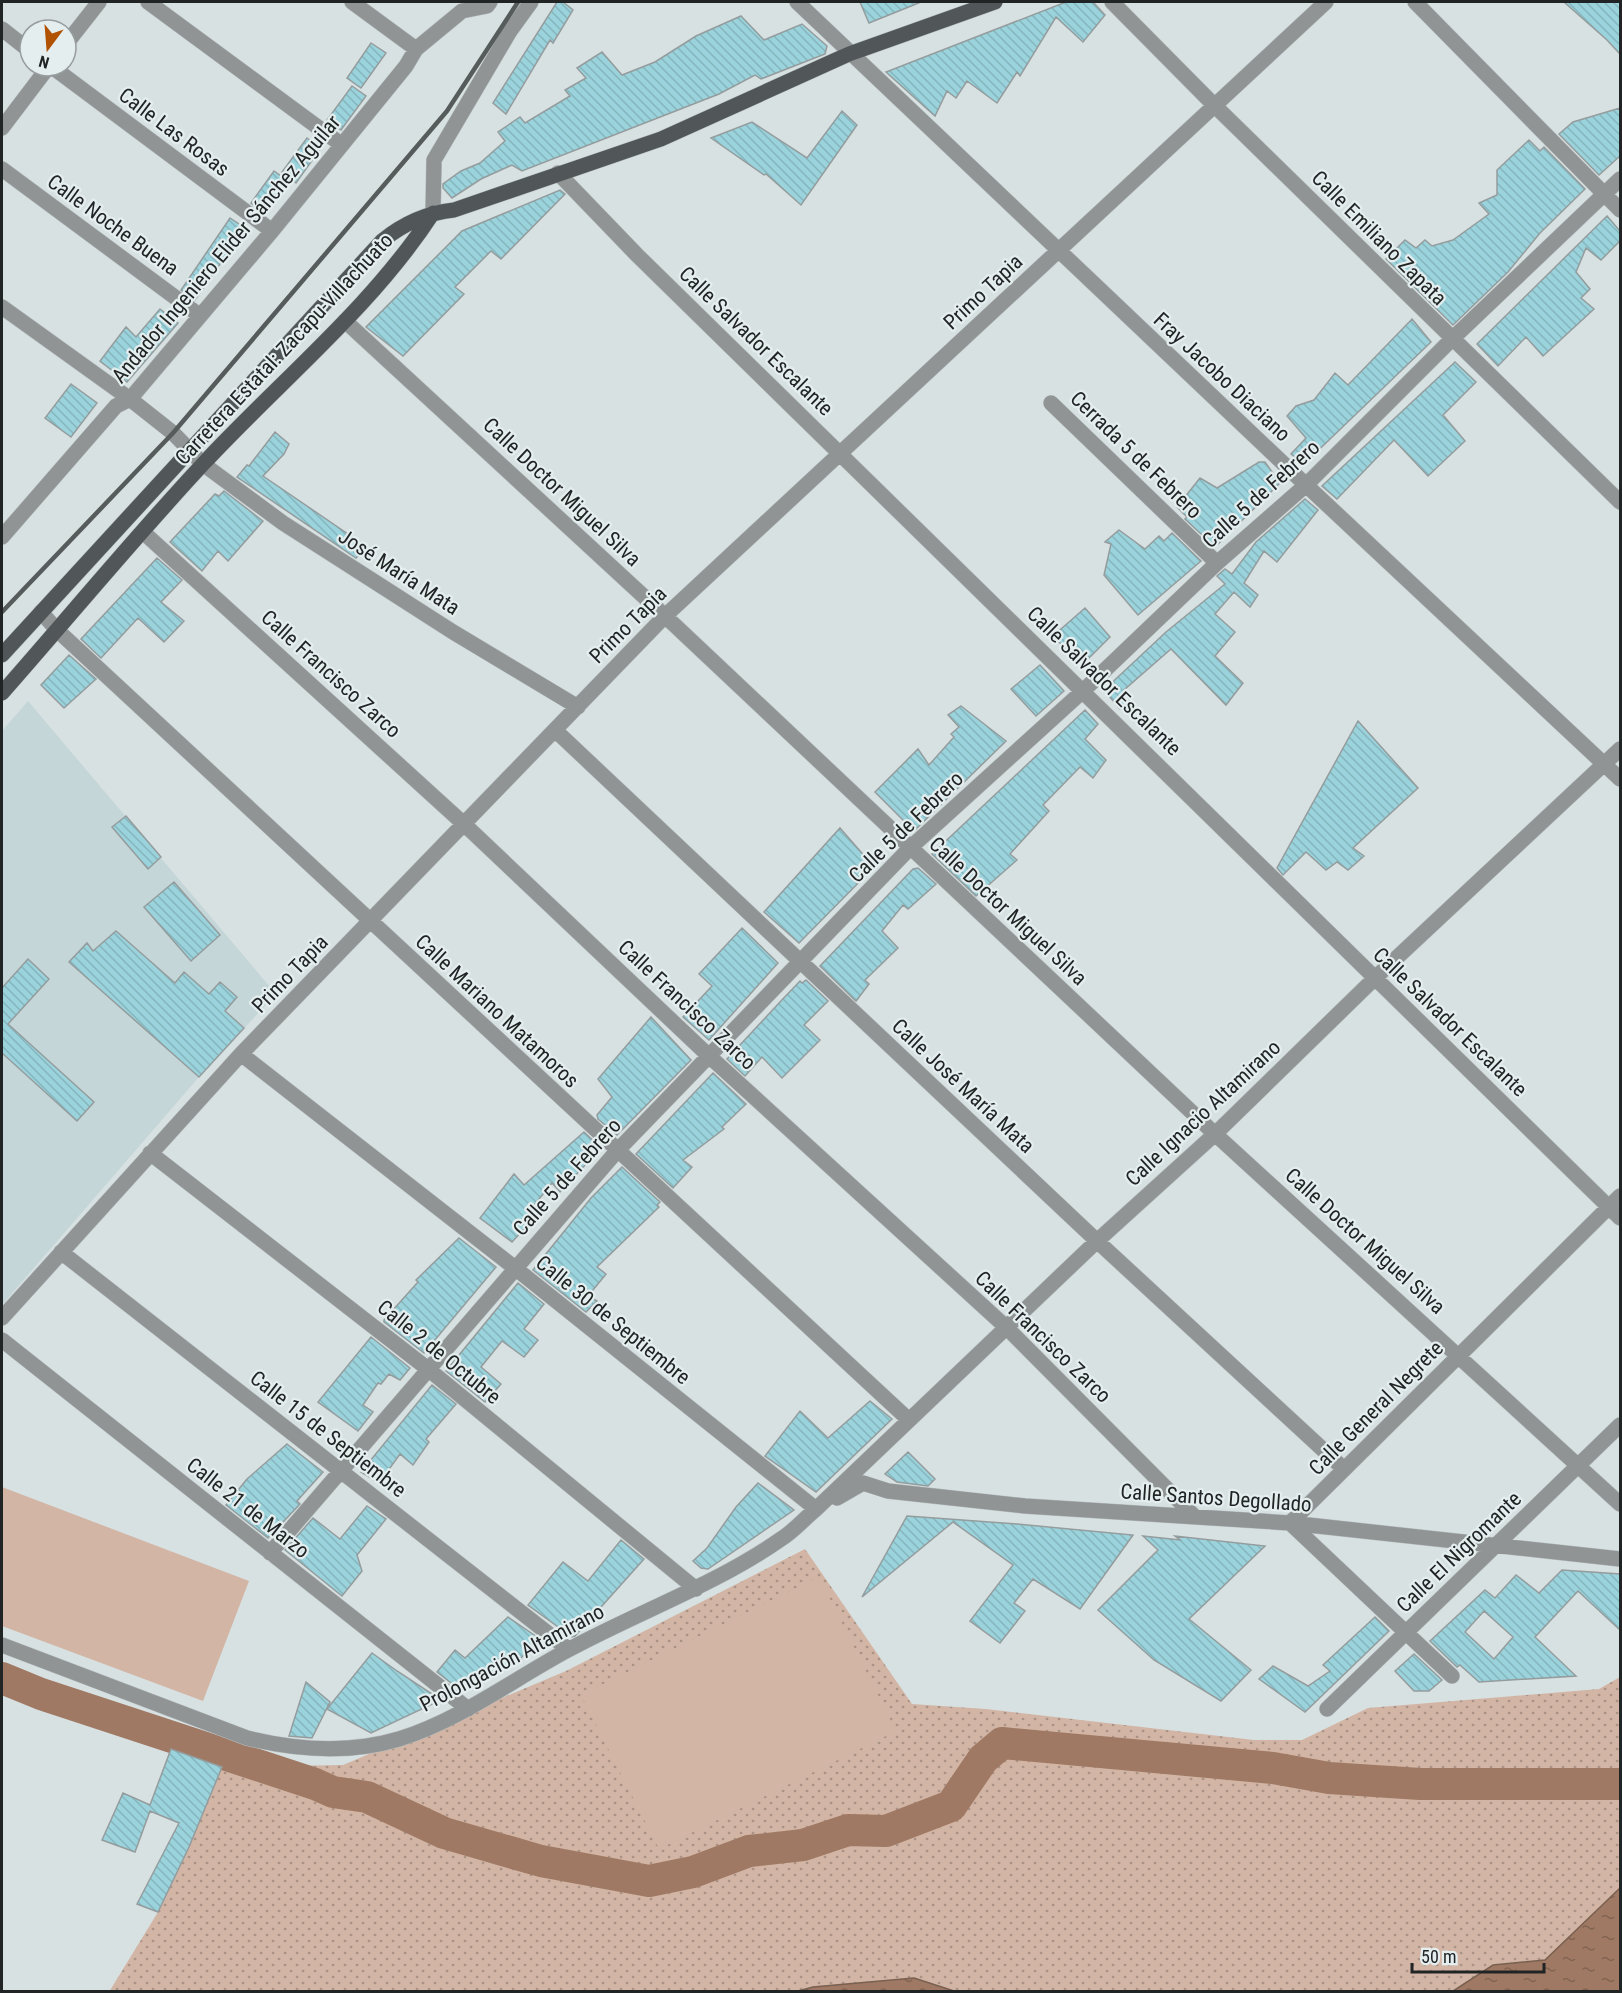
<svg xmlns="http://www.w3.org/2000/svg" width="1622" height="1993" viewBox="0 0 1622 1993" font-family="'Roboto Condensed',sans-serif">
  <defs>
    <pattern id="park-dots" width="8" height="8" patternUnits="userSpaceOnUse" patternTransform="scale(1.5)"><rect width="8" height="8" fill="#d2b5a5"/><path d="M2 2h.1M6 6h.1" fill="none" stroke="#aa9386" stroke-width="1.8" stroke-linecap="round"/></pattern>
    <pattern id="water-ripples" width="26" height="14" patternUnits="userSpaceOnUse" patternTransform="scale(1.5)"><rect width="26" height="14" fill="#9f7963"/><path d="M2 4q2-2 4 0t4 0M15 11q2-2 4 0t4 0" fill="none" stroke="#816351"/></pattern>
    <pattern id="building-back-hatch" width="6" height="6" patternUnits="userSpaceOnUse" patternTransform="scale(1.5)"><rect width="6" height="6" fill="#9bd3dc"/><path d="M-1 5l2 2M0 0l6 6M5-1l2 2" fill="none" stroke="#85b5bd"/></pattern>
  </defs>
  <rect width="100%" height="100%" fill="#d8e1e2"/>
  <path fill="#c5d6d8" d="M28,701l248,293 -77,83 -197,228v-574z"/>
  <path fill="url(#park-dots)" d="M805,1549l107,155 74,5 268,31h48l66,-32 231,-19 21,-12v314l-1511,1 49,-80 64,-145 121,-2 223,-94z"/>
  <path fill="#d2b5a5" d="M2,1487l247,94 -46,120 -201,-75z
    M819,1577l77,154 -237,118 -78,-154z"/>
  <path fill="url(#water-ripples)" stroke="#796050" stroke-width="1.5" d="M1620,1888v103h-167l40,-26 52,-5z
    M914,1978l40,13h-156l15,-4z"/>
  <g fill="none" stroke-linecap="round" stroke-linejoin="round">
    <path stroke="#9f7963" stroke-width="32" d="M2,1678l39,16 274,90 18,8 34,5 77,36 97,28 108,20 44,-9 56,-21 54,-6 45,-15 38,1 65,-25 32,-47 19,-16 271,25 56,10 91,6h200"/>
  </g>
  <path fill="url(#building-back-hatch)" stroke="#949c9d" stroke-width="1.5" fill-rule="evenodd" d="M557,2h6l10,8 -20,33 -3,-3 -44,74 -13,-11z
    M860,2h61l-52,21z
    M1066,2h27l12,13 -22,27 -27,-25 -36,59 -3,-4 -20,31 -30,-22 -11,17 -9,-7 -12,25 -49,-44z
    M1564,2h56v52l-13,-14z
    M741,16l23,24 38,-16 25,22 -2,8 -64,25 -6,-4 -36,19 -197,77 -10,-6 -31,14 -29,19 -9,-10v-4l18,-13 19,-8 25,-22 -7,-9 22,-15 5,6 45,-27 -5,-6 21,-12 -9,-10 25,-16 20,23 33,-13 41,-26z
    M371,43l15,10 -25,35 -14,-10z
    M352,86l14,10 -25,34 -14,-10z
    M1620,108v48l-21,19 -40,-41 14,-12z
    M842,111l15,14 -56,80 -35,-31 -2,1 -53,-37 41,-16 55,36z
    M307,138l14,10 -25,35 -14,-11z
    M1529,140l11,11 4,-4 41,42 -45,44 -32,39 -55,53 -67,-66 19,-19 11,8 9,-8 7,6 21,-6 36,-26 -10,-11 18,-8v-25z
    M274,171l14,10 -23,33 -14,-11z
    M560,190l5,4 -64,65 -10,-8 -36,36 9,7 -61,62 -37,-29 96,-96z
    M1607,216l13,15v10l-19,19 -15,-12 -10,24 14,17 -9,9 13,11 -51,47 -17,-19 -28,29 -21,-22z
    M230,218l15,10 -50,72 -14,-10z
    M160,309l18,14 -51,59 -27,-21 26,-34 10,10z
    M1412,319l19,23 -127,122 -13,-10 15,-16 -19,-22 9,-10 18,-6 21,-27 13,12z
    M1455,362l21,20 -33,33 22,26 -37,35 -34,-36 -57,59 -15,-13z
    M71,384l26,19 -26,34 -26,-19z
    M275,432l14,12 -5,10 -21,22 104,71 -11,11 -119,-81 10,-12 2,1z
    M1259,462h6l15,21 -65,64 -30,-28 2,-2 -10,-10 23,-29 17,10z
    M224,491l39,30 -35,40 -10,-10 -16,20 -32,-29 45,-48 4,2z
    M1305,499l13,11 -41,52 -13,-11 -20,32 14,12 -8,12 -16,-15 -19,22 20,18 -20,24 28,27 -17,22 -55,-56 -47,41 6,10 -10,9 -16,-19 62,-58 59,-48 -8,-8 8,-7 7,5 24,-32z
    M1119,530l26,19 14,-13 5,5 8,-8 29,28 -63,54 -34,-40 7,-31 -6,-2z
    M157,558l25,22 -21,22 23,19 -20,21 -26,-24 -37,40 -20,-19z
    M1085,608l25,29 -28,28 -29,-29z
    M69,655l27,24 -32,29 -23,-23z
    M1040,665l24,26 -28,25 -25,-27z
    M961,706l45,35 -92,90 -39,-39 43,-43 11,16 25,-28 -3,-3 8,-7 -11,-12z
    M1085,710l13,14 -13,15 21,21 -13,18 -13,-11 -37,38 6,6 -39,43 7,6 -41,36 -44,-42z
    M1358,721l60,67 -65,60 11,8 -16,14 -11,-8 -11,8 -20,-18 -23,23 -6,-7z
    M126,816l35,41 -13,12 -36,-42z
    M840,828l34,39 -75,76 -35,-31z
    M918,868l18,16 -28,25 -5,-4 -21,26 16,17 -33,32 4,4 -13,17 -36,-35 93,-97z
    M174,882l46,53 -29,26 -47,-54z
    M742,928l36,35 -69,77 -26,-23 29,-31 -13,-12z
    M116,931l59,52 9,-11 25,22 11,-12 17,15 -12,14 19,17 -45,49 -130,-115 18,-19 6,8z
    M28,959l21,20 -41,45 86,78 -17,19 -75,-68v-65z
    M806,980l22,21 -24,24 16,15 -38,38 -20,-21 -17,19 -18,-17 53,-57 20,-21 2,2z
    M651,1017l40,43 -74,75 -19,-16 -1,-4 15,-18 -14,-18z
    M713,1073l33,31 -24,23 2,2 -41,31 9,7 -19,21 -37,-34z
    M584,1132l17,16 -41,44 -8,-9 -21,26 6,6 -25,27 -32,-24 34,-44 10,11z
    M622,1167l38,35 -3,3 2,2 -62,60 9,7 -18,22 9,5 -11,11 -53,-42 58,-72z
    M459,1238l37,29 -72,86 -40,-31v-2l34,-38 -2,-2z
    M518,1283l26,21 -20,25 14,11 -14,17 -22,-16 -21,26 20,17 -16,18 -39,-31z
    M371,1337l39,31 -10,12 -11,-6 -8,10 -3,-1 -15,22 10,7 -15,19 -40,-29z
    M432,1385l24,19 -30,35 3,3 -16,23 -13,-11 -21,29 -18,-11z
    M870,1401l22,18 -76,73 -51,-36 35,-45 28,27z
    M287,1444l36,28 -26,29 3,3 -32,34 -42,-33 21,-26z
    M908,1452l27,27 -7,7 -31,-4 -12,-8z
    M758,1483l36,27 -86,59 -7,-1 -8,-7 14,-13 29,-41z
    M367,1506l19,13 -29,36 5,16 -20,25 -57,-46 28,-32 27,21z
    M907,1516l110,8 116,11 -53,74 -47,-30 -19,24 11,8 -25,32 -30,-22 43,-56 -60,-43 -91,75z
    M1143,1536l37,4 -5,-4 90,10 -76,73 62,51 -30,31 -67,-41 -56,-50 60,-60z
    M621,1540l23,19 -69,77 -3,1 -44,-32 35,-43 25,19z
    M1562,1570l58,4v56l-42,-39 -43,46 41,39 -97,6 -19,-17 -3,2 -27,-26 55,-51 10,8 21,-23 23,18zM1484,1611l29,26 -19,22 -29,-27z
    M508,1617l32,22 -22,22 -53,29h-5l-23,-18 18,-22 10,8z
    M1375,1617l14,14 -84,81 -46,-33 14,-13 35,20 22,-15 -7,-6z
    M372,1653l25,18 44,29 -70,33 -44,-24z
    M1414,1654l28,26 -13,11h-15l-19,-20z
    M306,1682l24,20 -18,36 -23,-2z
    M171,1749l51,18 -33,80 -31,65 -21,-8 42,-81 -29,-12 -15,41 -33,-12 21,-47 27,12z"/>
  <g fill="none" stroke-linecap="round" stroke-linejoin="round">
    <defs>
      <path id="minor" d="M148,2l194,143
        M352,2l64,47
        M797,2l509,483 314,294
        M1112,2l102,103 406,397
        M1415,2l205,208
        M2,29l28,22
        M66,44l33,-42
        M51,66l221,165
        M2,128l47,-62
        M2,169l197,146
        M558,173l79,82 983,963
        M433,213l1,-53 76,-129 21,-29
        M2,307l128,92 43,34 30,31 80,59 170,109 125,75
        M345,321l320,295 550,518 405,370
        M1051,403l166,160
        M143,532l322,293 244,231 298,272 188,189
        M2,537l114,-131 14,-7 142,-168 134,-165 10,-17 46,-38 25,-5 3,-4
        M41,612l16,18 852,790
        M556,731l541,510 247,228
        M241,1054l274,214 301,241
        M150,1153l278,216 268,220
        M61,1252l507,397
        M2,1318l239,-264 424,-438 661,-614
        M2,1340l466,369
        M837,1498l26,-15 25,8 137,15 265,17 330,36
        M270,1553l347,-402 293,-303 174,-158 133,-127 89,-78 146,-146 168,-160
        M2,1645l245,93c49,12 102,16 152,1 61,-19 113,-59 169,-89 70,-38 147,-65 213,-111 13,-8 23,-20 35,-30l281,-268 118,-107 160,-156 245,-229
        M1452,1676l-162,-153 330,-327
        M1327,1709l293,-284"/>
      <path id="primary" d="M2,655l380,-414c22,-18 44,-28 72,-31l207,-71 188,-85 146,-52
        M2,693c67,-76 132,-155 201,-229 77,-83 168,-156 230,-251"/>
    </defs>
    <use href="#minor" stroke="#b7bfc0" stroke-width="16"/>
    <use href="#primary" stroke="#b7bfc0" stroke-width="16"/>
    <use href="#minor" stroke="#919495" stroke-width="15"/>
    <use href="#primary" stroke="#515758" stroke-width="15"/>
    <path stroke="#565b5b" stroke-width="4.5" d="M2,612l171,-179 274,-322 71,-109"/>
  </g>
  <g text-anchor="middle" stroke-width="4.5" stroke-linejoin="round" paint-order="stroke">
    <g font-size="21" fill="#212424" stroke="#e5eeef">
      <text transform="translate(174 132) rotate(37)" y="7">Calle Las Rosas</text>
      <text transform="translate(113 225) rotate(36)" y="7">Calle Noche Buena</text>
      <text transform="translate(1379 238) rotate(45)" y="7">Calle Emiliano Zapata</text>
      <text transform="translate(226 249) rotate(-50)" y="7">Andador Ingeniero Elider Sánchez Aguilar</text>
      <text transform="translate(983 292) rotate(-43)" y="7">Primo Tapia</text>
      <text transform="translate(756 341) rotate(44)" y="7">Calle Salvador Escalante</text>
      <text transform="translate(284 349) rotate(-47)" y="7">Carretera Estatal: Zacapu-Villachuato</text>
      <text transform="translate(1222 377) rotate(43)" y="7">Fray Jacobo Diaciano</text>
      <text transform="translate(1136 455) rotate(44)" y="7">Cerrada 5 de Febrero</text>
      <text transform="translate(562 492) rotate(43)" y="7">Calle Doctor Miguel Silva</text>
      <text transform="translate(1261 494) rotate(-42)" y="7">Calle 5 de Febrero</text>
      <text transform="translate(399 572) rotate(33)" y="7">José María Mata</text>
      <text transform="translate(628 625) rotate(-45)" y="7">Primo Tapia</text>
      <text transform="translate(331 674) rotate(42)" y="7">Calle Francisco Zarco</text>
      <text transform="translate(1104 681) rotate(44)" y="7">Calle Salvador Escalante</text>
      <text transform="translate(906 827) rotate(-44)" y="7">Calle 5 de Febrero</text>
      <text transform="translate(1008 911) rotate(43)" y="7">Calle Doctor Miguel Silva</text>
      <text transform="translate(290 974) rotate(-46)" y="7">Primo Tapia</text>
      <text transform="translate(687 1005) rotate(43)" y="7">Calle Francisco Zarco</text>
      <text transform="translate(497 1011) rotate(43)" y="7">Calle Mariano Matamoros</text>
      <text transform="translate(1450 1022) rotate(44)" y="7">Calle Salvador Escalante</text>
      <text transform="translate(963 1086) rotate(43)" y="7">Calle José María Mata</text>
      <text transform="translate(1203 1113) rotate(-43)" y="7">Calle Ignacio Altamirano</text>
      <text transform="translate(567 1177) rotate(-48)" y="7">Calle 5 de Febrero</text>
      <text transform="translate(1365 1241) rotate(42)" y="7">Calle Doctor Miguel Silva</text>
      <text transform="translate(613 1320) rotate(39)" y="7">Calle 30 de Septiembre</text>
      <text transform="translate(1043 1337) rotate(44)" y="7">Calle Francisco Zarco</text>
      <text transform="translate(439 1352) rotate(39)" y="7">Calle 2 de Octubre</text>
      <text transform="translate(1376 1408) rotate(-45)" y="7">Calle General Negrete</text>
      <text transform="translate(328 1434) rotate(38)" y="7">Calle 15 de Septiembre</text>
      <text transform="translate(1216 1498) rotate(4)" y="7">Calle Santos Degollado</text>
      <text transform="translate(248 1508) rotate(38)" y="7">Calle 21 de Marzo</text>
      <text transform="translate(1459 1552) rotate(-44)" y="7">Calle El Nigromante</text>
      <text transform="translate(512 1658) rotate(-28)" y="7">Prolongación Altamirano</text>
    </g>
  </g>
  <rect width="1622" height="1993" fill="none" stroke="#212424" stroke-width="6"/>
  <g transform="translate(48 48) rotate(196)"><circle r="28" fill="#e5eeef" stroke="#979d9e" stroke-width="1.5"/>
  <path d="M0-4.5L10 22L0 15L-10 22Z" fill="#b05200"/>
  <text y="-9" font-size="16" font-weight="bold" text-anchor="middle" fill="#212424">N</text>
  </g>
  <path d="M1412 1963v9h132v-9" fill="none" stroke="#212424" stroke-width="3"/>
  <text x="1421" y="1963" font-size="18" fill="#212424" stroke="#e5eeef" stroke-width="4.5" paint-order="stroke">50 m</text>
</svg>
